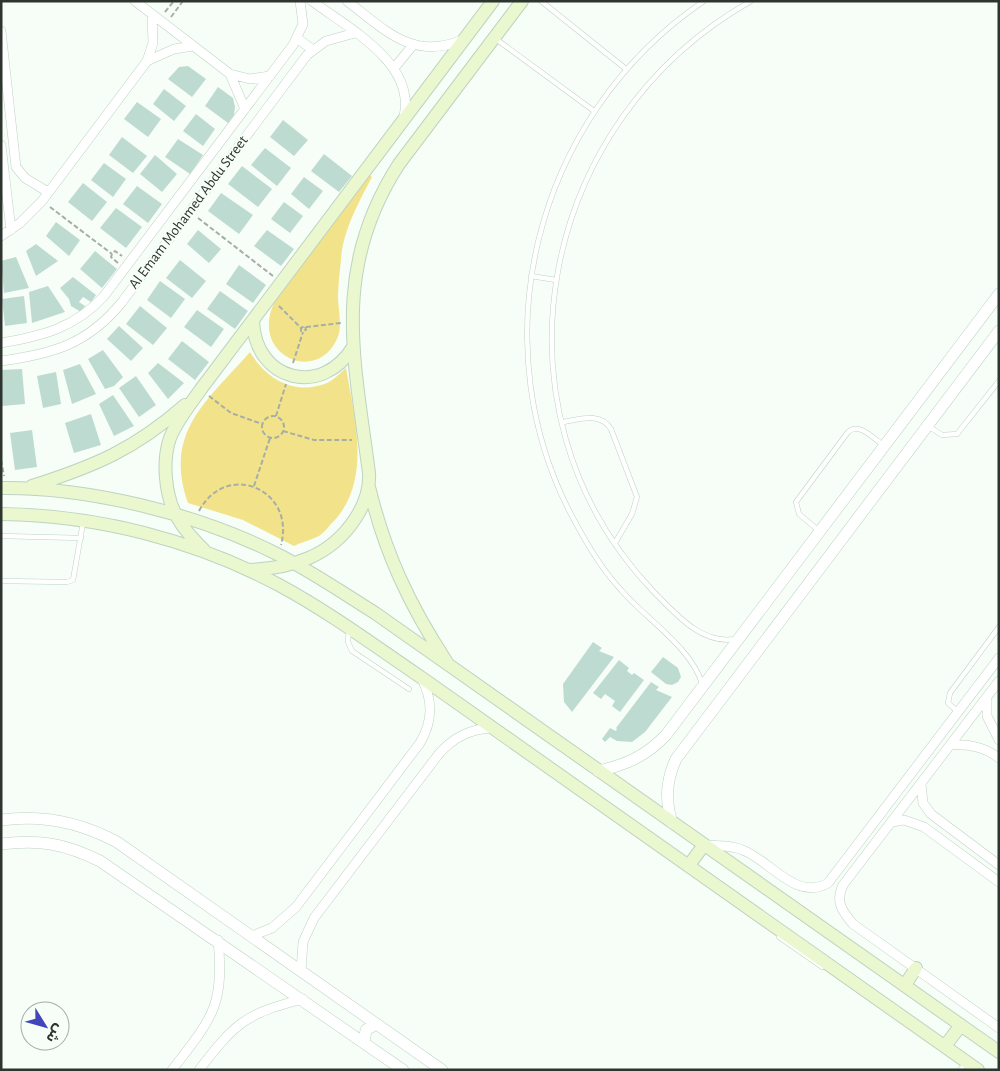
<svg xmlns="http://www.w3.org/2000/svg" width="1000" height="1071" viewBox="0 0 1000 1071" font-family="'Alegreya Sans','Noto Sans Arabic',sans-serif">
  <rect width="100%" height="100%" fill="#f6fef7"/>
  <path fill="#f2e38a" d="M370,175l2,2c-13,25 -29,53 -31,82 -1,12 -3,25 -3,38 0,13 5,29 -1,42 -21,46 -87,16 -63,-36z
    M250,352c16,27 45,44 77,31 7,-3 13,-10 19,-15 9,52 27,116 -16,157 -3,4 -7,8 -11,11 -8,4 -17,6 -25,10l-51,-26 -55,-17c-25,-71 19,-102 62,-151z"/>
  <path fill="#bedbd2" d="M188,66l18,13 -14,18 -24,-18 11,-12z
    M218,87l15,11 2,9 -1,8 -6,8 -23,-17z
    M164,89l22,17 -12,15 -21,-17z
    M137,102l24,17 -13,18 -24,-18z
    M196,114l19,15 -12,17 -20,-15z
    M283,120l25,20 -14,16 -24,-19z
    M122,137l25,19 -14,17 -24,-18z
    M178,139l25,16 -13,19 -25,-17z
    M265,148l26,20 -14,18 -26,-21z
    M324,154l28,22 -13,16 -28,-21z
    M155,155l22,19 -15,18 -22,-18z
    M104,163l22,16 -13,18 -22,-17z
    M242,166l30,23 -14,18 -30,-23z
    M304,177l19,14 -14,18 -18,-15z
    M83,183l24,19 -15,19 -24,-19z
    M137,186l25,18 -14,19 -25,-19z
    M221,193l32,22 -14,19 -31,-23z
    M284,202l19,14 -13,17 -19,-14z
    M116,208l26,19 -16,21 -26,-20z
    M56,222l24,18 -11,16 -23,-20z
    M198,230l23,19 -12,14 -22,-19z
    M267,230l27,19 -13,17 -27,-20z
    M36,244l22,17 -22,15 -10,-25z
    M95,251l22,18 -15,19 -22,-19z
    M16,257l13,31 -25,5 -3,-32z
    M180,260l26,21 -14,17 -26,-20z
    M239,265l27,20 -13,18 -27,-19z
    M73,277l23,18 -5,7 -8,-5 -4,5 6,4 -4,6 -10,-6 -2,-7 -9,-11z
    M160,281l25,18 -14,19 -24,-18z
    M48,286l17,26 -33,11 -3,-31z
    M220,291l28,20 -13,18 -28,-20z
    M24,296l3,27 -22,3 -3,-27z
    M140,306l27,22 -14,17 -27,-21z
    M197,310l27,19 -13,18 -27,-20z
    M119,326l24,22 -12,13 -24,-22z
    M182,341l27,21 -14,18 -27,-21z
    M103,350l20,27 -9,9 -9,3 -17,-30z
    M158,363l26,20 -16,16 -20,-26z
    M80,364l16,30 -24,10 -9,-34z
    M22,369l3,35 -23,2 -1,-36z
    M56,372l5,32 -18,4 -6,-32z
    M136,376l20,29 -17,12 -20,-29z
    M113,395l21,31 -20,10 -15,-32z
    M91,414l10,31 -27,8 -9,-30z
    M32,430l5,37 -22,3 -5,-37z
    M593,642l9,6 -3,3 15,6 -42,55 -8,-10 -1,-18z
    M663,657l15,11 3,9 -3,5 -6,3 -6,-1 -15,-12z
    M619,660l10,8 -2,3 5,4 2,-2 10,7 -24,32 -8,-6 3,-5 -10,-7 -4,5 -8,-6z
    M651,682l8,5 -3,3 16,7 -27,35 -13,10 -15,-1 -7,-4 -5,5 -3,-3 8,-11 6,3 1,-2 -1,-1z"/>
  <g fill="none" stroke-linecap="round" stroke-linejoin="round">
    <defs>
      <path id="service" d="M541,1l85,68
        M496,39l98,72
        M531,276l25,4
        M563,422c16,-2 37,-11 48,7l26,68 -5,17 -17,29
        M928,426l14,9 15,-1 42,-53
        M818,530l-19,-16 -3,-12 52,-70c11,-10 25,6 35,13
        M1,536l80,2
        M1,581l66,1 6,-2 10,-57
        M349,629l-1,13 4,9 57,38
        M735,639c-34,6 -60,-26 -82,-48 -172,-181 -115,-470 98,-590
        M702,684c-10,-36 -56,-65 -80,-93 -17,-18 -31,-40 -43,-62 -104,-181 -46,-412 125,-528
        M958,712l-10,-9 2,-10 49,-66
        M779,937l43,30
        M960,1070l6,-7"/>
      <path id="minor" d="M135,1l95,73 20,5 20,-3
        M312,1c36,27 104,62 92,115
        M347,1c37,28 65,60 115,39
        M1,31l15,136 9,11 23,14
        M298,39l15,11
        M147,61l27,-12 19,-3
        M395,67l18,-22
        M230,74l15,35
        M1,145l10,85
        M1,236l19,-13 22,-22 105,-140 6,-18 -1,-28
        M1,343c41,-7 74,-15 103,-47l189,-251 10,-21 -3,-23
        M1,361c52,-7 87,-17 121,-59l185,-247 19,-14 29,-8
        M999,681l-156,204c-8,17 -1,26 10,39l146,104
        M987,697v19l12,24
        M951,745c19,-1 33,2 48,13
        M921,784l2,19 8,11 68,51
        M892,822l12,-2 20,7 75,55
        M707,845c13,1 26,0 38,6 27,12 52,50 83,32l171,-225
        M252,936l20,-8 24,-21 124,-164c13,-22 13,-42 2,-64
        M301,971l2,-29 11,-24 124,-163c14,-17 31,-26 54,-27
        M172,1070c39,-51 53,-63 46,-130
        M199,1070c37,-48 46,-56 104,-71"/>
      <path id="tertiary" d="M598,771c28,-6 48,-15 68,-36l333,-441
        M1,820c42,-6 79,2 116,22l325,228
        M672,823c-7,-23 -6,-42 4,-64l323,-428
        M1,844c39,-5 64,0 99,17l303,209
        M364,1042l2,-12 10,-6"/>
      <path id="secondary" d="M253,321c2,60 69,77 100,26
        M32,486c63,-20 103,-37 153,-81
        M369,487c16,66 40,117 77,174
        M1,488c88,-1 197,26 276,66 34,17 66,39 98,59l624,439
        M1,514c96,1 193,26 278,71 50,27 96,61 143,93l556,392
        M204,550c-10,-10 -20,-20 -27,-33 -12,-21 -15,-56 -7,-79 7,-18 20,-33 31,-49l292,-388
        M249,570c43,-2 81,-13 106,-51 10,-15 15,-29 14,-46 -15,-116 -38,-204 30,-309l123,-163
        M689,865l15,-20
        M905,985l11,-17
        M945,1046l16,-21"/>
    </defs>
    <use href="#service" stroke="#bed3c1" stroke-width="5.5"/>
    <use href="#minor" stroke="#bed3c1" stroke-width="10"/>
    <use href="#tertiary" stroke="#bed3c1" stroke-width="12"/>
    <use href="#secondary" stroke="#bed3c1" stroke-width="14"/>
    <path stroke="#a6aea7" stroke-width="2" stroke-dasharray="5 2.5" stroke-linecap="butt" d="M165,12l9,-11
      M171,17l12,-16
      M50,207l62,47
      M198,218l75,58
      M118,263l-7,-6 1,-3 3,-3 7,5
      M279,306l22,22v3l5,-1 -1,-4 -4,2
      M306,327l35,-4
      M293,363l10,-31
      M209,396l22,17 31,11
      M262 427a11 11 0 1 1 22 0a11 11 0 1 1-22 0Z
      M276,416l10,-32
      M283,431l31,9h38
      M1,460l3,16
      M254,486l16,-48
      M199,511c27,-51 97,-22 82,34"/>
    <use href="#service" stroke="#fff" stroke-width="4.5"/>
    <use href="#minor" stroke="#fff" stroke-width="9"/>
    <use href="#tertiary" stroke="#fff" stroke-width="11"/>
    <use href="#secondary" stroke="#eaf7cf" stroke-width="12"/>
  </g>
  <g text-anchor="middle" stroke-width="4.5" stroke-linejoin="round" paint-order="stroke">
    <g font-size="15" fill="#2d352e" stroke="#f6fef7">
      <text transform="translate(188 212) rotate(-53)" y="5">Al Emam Mohamed Abdu Street</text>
    </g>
  </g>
  <rect width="1000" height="1071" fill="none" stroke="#2d352e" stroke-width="5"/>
  <g transform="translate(45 1026) rotate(127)"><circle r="24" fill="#f6fef7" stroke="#a6aea7"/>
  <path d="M0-4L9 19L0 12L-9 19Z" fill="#4146bb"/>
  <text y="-8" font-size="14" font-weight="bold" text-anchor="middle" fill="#2d352e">ش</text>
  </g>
</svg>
